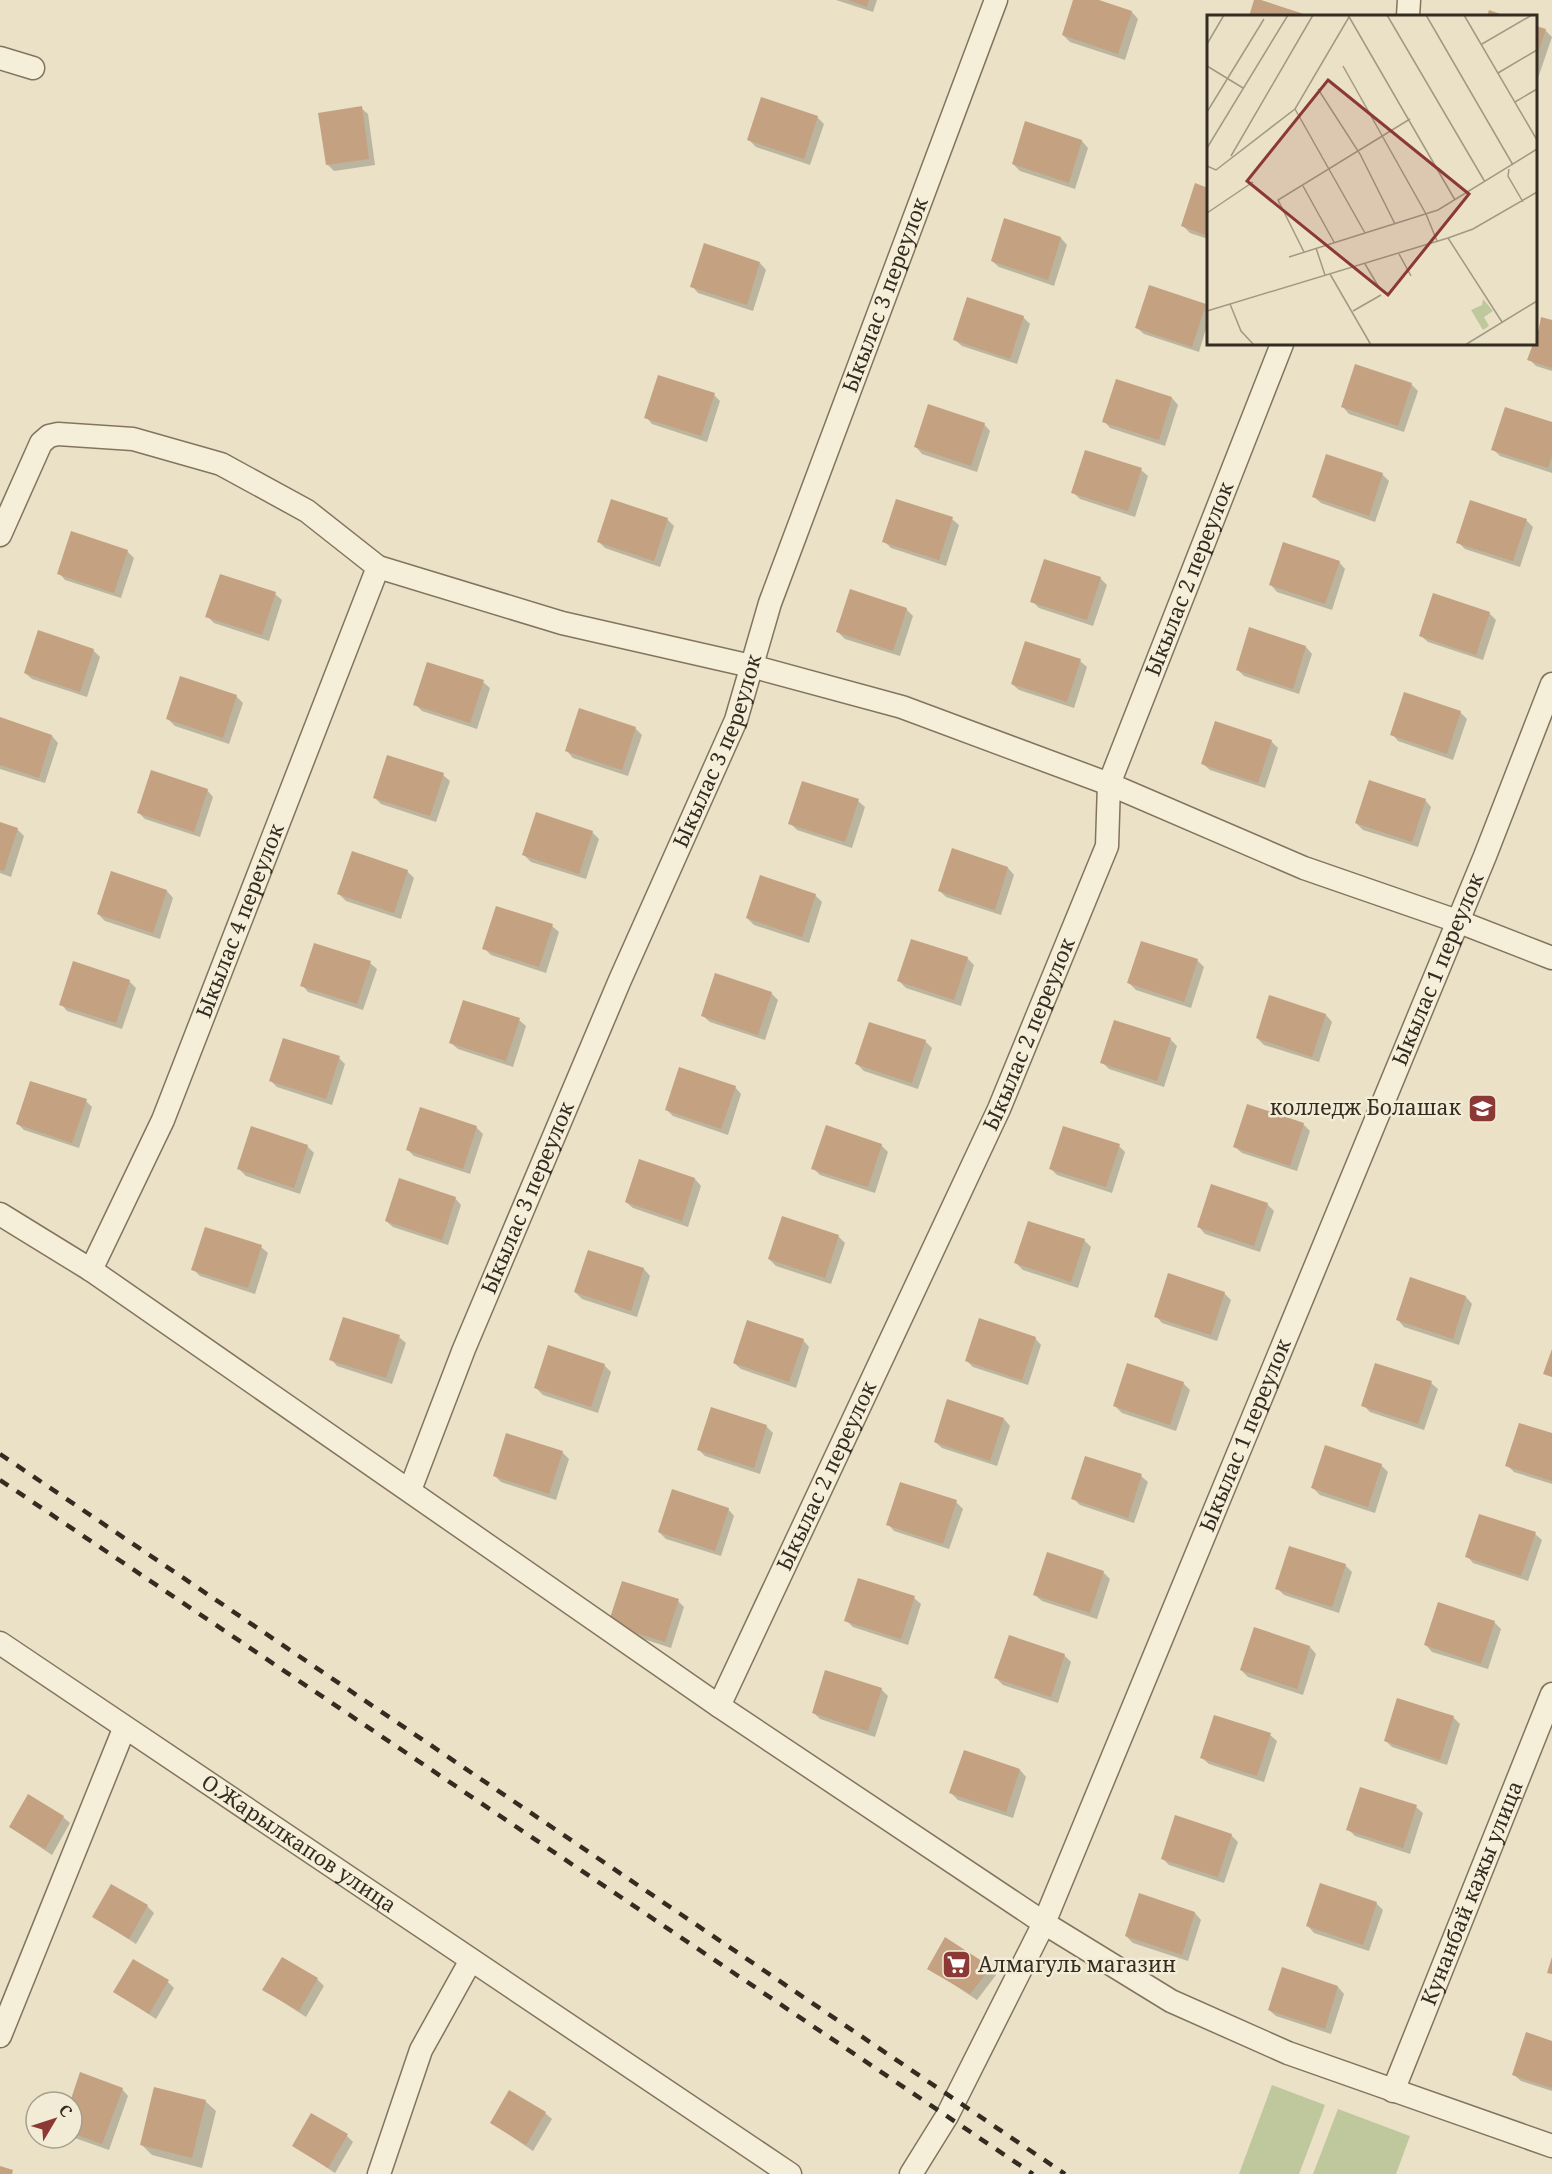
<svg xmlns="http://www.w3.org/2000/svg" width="1552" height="2174" viewBox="0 0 1552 2174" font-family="'Noto Serif',serif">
  <rect width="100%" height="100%" fill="#eae1c7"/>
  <path fill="#bfc79c" d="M1272,2085l53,20 -26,69h-60z
    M1338,2109l72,27 -14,38h-83z"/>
  <path fill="#0003" d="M836,0h41l-4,12z
    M1075,0h19l38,12 6,7 -13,41 -55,-18 -7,-7z
    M1256,0l51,16h-57z
    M1536,27l9,3 7,7 -14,41 -2,-1z
    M361,108l7,6 7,51 -41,6 -7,-7z
    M817,117l7,7 -14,41 -54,-18 -7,-7z
    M1026,123l56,18 6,7 -13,41 -55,-18 -7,-7z
    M1196,185l12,4v50l-18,-6 -7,-7z
    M1061,238l6,7 -13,41 -55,-19 -7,-6z
    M760,263l6,7 -13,41 -55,-18 -6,-7z
    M1205,305l3,3v14l-9,30 -55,-18 -7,-6z
    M1023,317l7,7 -13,40 -55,-18 -7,-6z
    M1542,319l10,3v49l-16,-5 -7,-7z
    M1117,381l55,17 6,7 -13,41 -55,-18 -6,-7z
    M1411,384l7,7 -14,41 -55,-18 -6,-7z
    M714,395l6,6 -13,41 -55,-18 -6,-7z
    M984,424l6,7 -13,41 -55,-18 -6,-7z
    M1552,424v49l-52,-17 -7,-7z
    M1141,470l7,6 -13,41 -55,-18 -7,-7z
    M1382,474l7,7 -14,41 -54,-19 -7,-6z
    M667,519l7,7 -14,41 -55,-19 -6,-6z
    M952,519l7,6 -13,41 -55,-18 -7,-7z
    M1526,520l7,7 -13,40 -55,-18 -7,-7z
    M127,551l7,7 -13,40 -56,-18 -6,-7z
    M1339,562l6,7 -13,41 -55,-18 -6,-7z
    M1100,578l7,7 -14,41 -54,-18 -7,-7z
    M275,594l7,6 -13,41 -55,-18 -7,-7z
    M906,609l7,7 -13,40 -55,-17 -7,-7z
    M1489,613l7,7 -13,40 -55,-18 -7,-6z
    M1306,647l6,7 -13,40 -55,-18 -7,-7z
    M93,650l7,7 -13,40 -55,-18 -7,-6z
    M1080,661l7,6 -13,41 -55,-18 -7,-6z
    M483,682l7,6 -13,41 -55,-18 -7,-7z
    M236,696l7,7 -14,41 -54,-18 -7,-7z
    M1460,712l7,7 -14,41 -55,-19 -6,-7z
    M0,719l52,17 6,7 -13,40 -45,-14z
    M635,728l7,7 -14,41 -55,-18 -6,-7z
    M1271,741l7,7 -13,40 -55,-18 -7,-6z
    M443,775l7,6 -14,41 -55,-18 -6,-6z
    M207,790l6,7 -13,40 -55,-18 -6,-6z
    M1425,800l6,7 -13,40 -55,-17 -7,-7z
    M858,801l7,6 -13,41 -55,-18 -7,-7z
    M0,824l17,5 7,7 -13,41 -11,-4z
    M592,832l7,7 -13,40 -55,-17 -7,-7z
    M1008,868l6,7 -13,40 -55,-18 -6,-6z
    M407,871l7,7 -13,41 -55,-18 -7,-7z
    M167,891l6,7 -13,41 -55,-18 -7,-7z
    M815,895l7,7 -13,41 -55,-18 -7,-7z
    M552,926l7,6 -13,41 -55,-18 -7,-7z
    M967,958l7,7 -13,41 -55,-18 -7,-7z
    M1197,960l7,7 -13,41 -55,-18 -7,-7z
    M370,963l7,6 -14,41 -55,-18 -6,-7z
    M129,981l7,7 -14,41 -55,-18 -6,-7z
    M771,993l7,7 -13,40 -55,-18 -7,-6z
    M1270,997l56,18 6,7 -13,40 -55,-17 -7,-7z
    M519,1020l7,6 -13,41 -55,-18 -7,-6z
    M1170,1039l7,7 -13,41 -55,-18 -7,-7z
    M925,1041l7,7 -14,41 -54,-18 -7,-7z
    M339,1058l6,6 -13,41 -55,-18 -7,-7z
    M735,1087l6,7 -13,41 -55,-19 -6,-6z
    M86,1101l6,6 -13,41 -55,-18 -7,-7z
    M1303,1124l7,7 -13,40 -55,-18 -7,-6z
    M476,1127l7,7 -13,40 -56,-18 -6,-6z
    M881,1145l7,7 -13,41 -55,-18 -7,-7z
    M307,1146l7,7 -14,41 -54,-18 -7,-7z
    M1119,1146l6,6 -13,41 -55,-18 -7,-7z
    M640,1161l55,18 6,7 -13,41 -55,-19 -7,-6z
    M455,1198l6,7 -13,40 -55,-18 -7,-6z
    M1267,1204l7,7 -14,41 -55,-18 -6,-7z
    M838,1236l7,7 -14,41 -55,-18 -7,-7z
    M1084,1240l7,7 -13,41 -55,-18 -7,-7z
    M261,1247l7,6 -13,41 -55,-18 -7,-7z
    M589,1251l55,18 6,7 -13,41 -55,-18 -7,-7z
    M1224,1293l7,7 -14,41 -55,-18 -6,-7z
    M1466,1297l6,7 -13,41 -55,-18 -6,-7z
    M399,1337l7,6 -14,41 -55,-18 -6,-7z
    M1035,1338l6,7 -13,40 -55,-18 -6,-6z
    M803,1340l6,7 -13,41 -55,-19 -7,-6z
    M604,1365l7,7 -13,41 -55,-18 -7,-7z
    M1183,1383l7,7 -14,41 -54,-18 -7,-7z
    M1431,1383l7,6 -14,41 -54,-18 -7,-7z
    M712,1409l55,18 6,6 -13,41 -55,-18 -7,-7z
    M1004,1419l6,7 -13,40 -55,-18 -7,-6z
    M1552,1435v49l-38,-12 -7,-7z
    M562,1452l7,7 -13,41 -55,-18 -7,-7z
    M1381,1465l7,7 -13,41 -55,-18 -7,-7z
    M1141,1476l7,6 -14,41 -54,-18 -7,-7z
    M956,1502l7,7 -14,40 -55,-18 -6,-7z
    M728,1509l6,7 -13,40 -55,-17 -7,-7z
    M1535,1534l7,6 -14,41 -55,-18 -6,-7z
    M1345,1565l7,7 -13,41 -55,-18 -7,-7z
    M1103,1572l7,7 -13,40 -55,-18 -7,-6z
    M914,1598l7,6 -13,41 -55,-18 -7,-7z
    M678,1601l6,6 -13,41 -55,-18z
    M1494,1622l7,7 -13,40 -56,-17 -6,-7z
    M1255,1629l55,18 6,7 -13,41 -55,-18 -7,-7z
    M1064,1655l7,7 -13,41 -55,-18 -7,-7z
    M881,1689l7,7 -13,41 -55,-18 -7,-7z
    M1398,1699l56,19 6,6 -13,41 -55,-18 -7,-7z
    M1270,1735l7,6 -13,41 -55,-18 -7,-6z
    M1020,1770l6,7 -13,41 -55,-18 -7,-7z
    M1416,1807l7,6 -13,41 -55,-18 -7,-7z
    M63,1817l7,6 -18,32 -42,-28z
    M1231,1835l7,7 -14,41 -55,-18 -7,-7z
    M1376,1903l7,7 -14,41 -55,-18 -6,-7z
    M147,1906l7,7 -18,31 -42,-27z
    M1195,1913l6,7 -13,41 -55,-18 -7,-7z
    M929,1968h61l6,7 -19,25z
    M317,1979l7,7 -18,31 -42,-27z
    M168,1982l6,6 -18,31 -41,-27z
    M1338,1987l6,7 -13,40 -55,-18 -7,-6z
    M1552,2042v49l-31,-10 -7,-6z
    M122,2089l6,7 -19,54 -37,-13 -1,-35z
    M205,2101l11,10 -14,57 -50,-13 -10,-10z
    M545,2113l7,6 -19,32 -41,-28z
    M347,2136l6,6 -18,31 -41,-27z"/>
  <path fill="#c4a181" d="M848,0h21l-2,7z
    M1073,0h26l33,11 -14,43 -56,-19z
    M1254,0h7l49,16h-61z
    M1489,10l17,6h-19z
    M1536,26l10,3 -10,30z
    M761,97l57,19 -14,43 -57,-19z
    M362,106l7,53 -43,6 -8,-52z
    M1025,121l57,19 -13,43 -57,-19z
    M1195,183l13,5v48l-27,-10z
    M1004,218l57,19 -13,43 -57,-19z
    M704,243l56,19 -13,43 -57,-18z
    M1149,285l57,19 -14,43 -57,-19z
    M967,297l57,19 -14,43 -57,-19z
    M1541,317l11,3v48l-25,-8 6,-16h3z
    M1355,364l57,19 -14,43 -57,-19z
    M658,375l57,18 -14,43 -57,-18z
    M1116,379l56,18 -13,43 -57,-18z
    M928,404l57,19 -14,43 -57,-19z
    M1505,407l47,15v34l-4,12 -57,-18z
    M1085,450l57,18 -14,43 -57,-18z
    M1326,454l57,19 -14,43 -57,-19z
    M611,499l57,19 -14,43 -57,-19z
    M896,499l57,18 -14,43 -57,-18z
    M1470,500l57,19 -14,42 -57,-18z
    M71,531l57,19 -14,43 -57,-19z
    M1283,542l57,19 -15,43 -56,-19z
    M1044,559l57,18 -14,43 -57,-18z
    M220,574l56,18 -14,43 -57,-18z
    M850,589l57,19 -14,43 -57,-19z
    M1433,593l57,19 -14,43 -57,-19z
    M1249,627l57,19 -13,43 -57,-19z
    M38,630l56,19 -14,43 -56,-19z
    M1025,641l56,18 -14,43 -56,-18z
    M427,662l57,18 -14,43 -57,-18z
    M180,676l57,19 -14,43 -57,-19z
    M1404,692l57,19 -14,43 -57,-19z
    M579,708l57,19 -14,43 -57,-19z
    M0,717l52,18 -13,43 -39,-13z
    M1215,721l57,19 -14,43 -57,-19z
    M387,755l57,18 -14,43 -57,-18z
    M151,770l57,19 -14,43 -57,-19z
    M1369,780l57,19 -14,43 -57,-19z
    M802,781l57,18 -14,43 -57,-18z
    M536,812l57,19 -14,43 -57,-19z
    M0,822l18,6 -14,43 -4,-1z
    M952,848l56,19 -13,43 -57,-19z
    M352,851l56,19 -14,43 -57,-19z
    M111,871l56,19 -14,43 -56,-19z
    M760,875l56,19 -14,43 -56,-19z
    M496,906l57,18 -14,43 -57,-18z
    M911,939l57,18 -14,43 -57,-19z
    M1141,941l57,18 -14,43 -57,-19z
    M314,943l57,18 -14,43 -57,-18z
    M73,961l57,19 -14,43 -57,-18z
    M715,973l57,19 -14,43 -57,-19z
    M1269,995l57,19 -14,43 -56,-19z
    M463,1000l57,18 -14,43 -57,-18z
    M1114,1020l57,18 -14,43 -57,-18z
    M869,1022l57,18 -14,43 -57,-19z
    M283,1038l57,18 -14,43 -57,-18z
    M679,1067l57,19 -15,43 -56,-19z
    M30,1081l57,18 -15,44 -56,-19z
    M1247,1104l57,19 -14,43 -57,-19z
    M420,1107l57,19 -14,43 -57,-19z
    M826,1125l56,19 -14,43 -57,-18z
    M251,1126l57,19 -14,43 -57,-19z
    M1063,1126l57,18 -14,43 -57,-18z
    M639,1159l56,19 -13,43 -57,-19z
    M399,1178l57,19 -14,43 -57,-19z
    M1211,1184l57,19 -14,43 -57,-19z
    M782,1216l57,19 -14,43 -57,-19z
    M1028,1221l57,18 -14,43 -57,-19z
    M205,1227l57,18 -14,43 -57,-18z
    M588,1250l56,18 -13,43 -57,-19z
    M1168,1273l57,19 -14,43 -57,-18z
    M1410,1277l56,19 -13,43 -57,-19z
    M343,1317l57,18 -14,43 -57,-18z
    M979,1318l57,19 -14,43 -57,-19z
    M747,1320l57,19 -15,43 -56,-19z
    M548,1345l57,19 -14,43 -57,-19z
    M1552,1349v28l-9,-3z
    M1127,1363l57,19 -14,43 -57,-19z
    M1375,1363l57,18 -14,43 -57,-18z
    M947,1399l57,19 -14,43 -56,-19z
    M711,1407l56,18 -13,43 -57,-18z
    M1519,1423l33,10v48l-47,-15z
    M506,1433l57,18 -14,43 -56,-18z
    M1325,1445l57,19 -14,43 -57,-19z
    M1085,1456l57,18 -14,44 -57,-19z
    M900,1482l57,18 -14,44 -57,-19z
    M672,1489l57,19 -14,43 -57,-19z
    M1479,1514l57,18 -15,44 -56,-19z
    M1289,1546l57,18 -14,43 -57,-18z
    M1047,1552l57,19 -14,42 -57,-18z
    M858,1578l57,18 -14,43 -57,-18z
    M622,1581l57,18 -14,43 -57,-18z
    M1438,1602l57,19 -14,43 -57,-19z
    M1254,1627l56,19 -13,43 -57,-19z
    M1009,1635l56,19 -14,43 -57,-19z
    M825,1670l57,18 -14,43 -56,-18z
    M1397,1698l57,18 -14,44 -56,-19z
    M1214,1715l57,18 -14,43 -57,-18z
    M964,1750l56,19 -14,43 -57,-19z
    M1360,1787l57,18 -14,43 -57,-18z
    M28,1794l36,22 -19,33 -36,-22z
    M1175,1815l57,19 -14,43 -57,-18z
    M1320,1883l57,19 -14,43 -57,-19z
    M111,1884l37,21 -19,34 -37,-22z
    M1139,1893l56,19 -13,43 -57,-19z
    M945,1937l46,30 -21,27 -43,-25z
    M282,1957l36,21 -19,33 -37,-21z
    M1552,1957v17l-5,-1z
    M133,1959l36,21 -20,34 -36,-22z
    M1282,1967l56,19 -13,43 -57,-19z
    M1526,2032l26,9v47l-40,-13z
    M80,2072l43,16 -21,56 -30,-11v-31h-2z
    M154,2087l52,13 -14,58 -52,-13z
    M509,2090l37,22 -20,33 -36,-22z
    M311,2113l37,21 -20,34 -36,-22z
    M0,2166l13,4 -1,4h-12z"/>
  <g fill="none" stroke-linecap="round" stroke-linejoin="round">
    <defs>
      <g id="street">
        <path d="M1408,16l1,-16"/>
        <path d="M0,58l33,10"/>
        <path d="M0,535l41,-92 8,-7 9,-2 75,5 88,25 86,47 71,56 184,56 189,43 151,41 207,77 195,84 153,53 95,37"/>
        <path d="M0,1214l91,56 628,436 325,217 127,78 117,52 264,93"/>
        <path id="s1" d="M91,1270l72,-150 215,-553"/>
        <path id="s2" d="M410,1490l54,-141 156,-369 116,-260 34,-117 226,-603"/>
        <path id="s3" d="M0,1643l790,531"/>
        <path id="s4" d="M719,1706l280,-597 108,-263 2,-62 173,-440"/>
        <path d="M0,2036l124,-307"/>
        <path id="s5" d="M1393,2091l159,-397"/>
        <path d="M379,2174l42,-124 50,-90"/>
        <path id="s6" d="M911,2174l36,-58 97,-193 441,-1067 67,-172"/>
      </g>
    </defs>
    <use href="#street" stroke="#84745e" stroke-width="25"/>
    <use href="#street" stroke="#f5efda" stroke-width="22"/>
    <path stroke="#352c21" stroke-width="4.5" stroke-dasharray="10 10" stroke-linecap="butt" d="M0,1454l1065,720
      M0,1480l1033,694"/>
  </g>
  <defs>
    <symbol id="university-square" viewBox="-11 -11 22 22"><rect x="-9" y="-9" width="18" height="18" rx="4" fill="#8c3935" stroke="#f2ecd6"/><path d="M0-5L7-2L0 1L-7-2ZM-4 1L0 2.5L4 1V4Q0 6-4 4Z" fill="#fff"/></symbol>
    <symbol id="supermarket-square" viewBox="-11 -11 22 22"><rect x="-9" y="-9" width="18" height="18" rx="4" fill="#8c3935" stroke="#f2ecd6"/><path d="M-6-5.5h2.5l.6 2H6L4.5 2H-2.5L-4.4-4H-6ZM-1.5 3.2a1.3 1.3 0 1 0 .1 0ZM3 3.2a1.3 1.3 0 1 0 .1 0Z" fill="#fff"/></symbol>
  </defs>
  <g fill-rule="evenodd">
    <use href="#university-square" x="1466" y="1092" width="33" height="33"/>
    <use href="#supermarket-square" x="940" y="1948" width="33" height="33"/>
  </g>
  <g text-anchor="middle" stroke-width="5" stroke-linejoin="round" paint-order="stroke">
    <g font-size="21" fill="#352c21" stroke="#f2ecd6">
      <text dy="7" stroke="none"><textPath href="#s2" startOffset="1287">Ыкылас 3 переулок</textPath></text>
      <text dy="7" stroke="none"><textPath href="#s4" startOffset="1226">Ыкылас 2 переулок</textPath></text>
      <text dy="7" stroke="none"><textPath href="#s2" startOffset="801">Ыкылас 3 переулок</textPath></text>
      <text dy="7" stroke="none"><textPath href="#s1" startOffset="380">Ыкылас 4 переулок</textPath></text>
      <text dy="7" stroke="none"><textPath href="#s6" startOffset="1316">Ыкылас 1 переулок</textPath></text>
      <text dy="7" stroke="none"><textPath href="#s4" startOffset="740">Ыкылас 2 переулок</textPath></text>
      <text dy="7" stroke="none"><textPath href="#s2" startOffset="315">Ыкылас 3 переулок</textPath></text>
      <text dy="7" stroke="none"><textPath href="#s6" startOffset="812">Ыкылас 1 переулок</textPath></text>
      <text dy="7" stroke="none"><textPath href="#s4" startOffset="254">Ыкылас 2 переулок</textPath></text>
      <text dy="7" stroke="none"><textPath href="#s3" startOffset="360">О.Жарылкапов улица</textPath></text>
      <text dy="7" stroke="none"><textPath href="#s5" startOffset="213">Кунанбай кажы улица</textPath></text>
    </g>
    <g font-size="21" fill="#352c21" stroke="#f2ecd6" text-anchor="end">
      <text x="1461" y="1115">колледж Болашак</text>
      <text x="978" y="1972" text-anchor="start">Алмагуль магазин</text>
    </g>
  </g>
  <g transform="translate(1207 15)">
    <rect width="330" height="330" fill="#eae1c7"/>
    <path d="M276,284l10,12 -9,6 5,9 -6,4 -12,-20 11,-5z" fill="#bfc79c"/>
    <path fill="none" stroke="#a29985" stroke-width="1.5" d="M141,0l107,185M180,0l98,167M219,0l87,150M257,0l73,125M0,29l17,-29M275,29l50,-29M0,51l36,22M136,51l83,148 11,27M291,58l39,-23M111,74l42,65 35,70M308,87l22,-13M88,94l70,124M0,97l57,-93M0,133l81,-133M24,141l82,-141M0,151l9,4 79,-61 54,-92M302,154l-1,7 15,26M96,171l31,56M0,198l46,-31M241,223l54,84M109,233l9,27M97,237l-26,-52 132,-81M192,239l12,22M82,242l149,-47 99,-61M158,249l15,25M123,259l41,71M23,289l11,27 13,14M0,296l241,-73 25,-9 64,-37M146,296l28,-16M258,330l72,-44"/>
    <path fill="#8c3935" fill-opacity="0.15" stroke="#8c3935" stroke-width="3" d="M121,65l141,114 -81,101 -141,-114z"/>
    <rect width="330" height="330" fill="none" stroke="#352c21" stroke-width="3"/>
  </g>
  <g transform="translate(54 2120) rotate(51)"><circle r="28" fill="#f2ecd6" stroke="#a69f8e" stroke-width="1.5"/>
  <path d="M0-4.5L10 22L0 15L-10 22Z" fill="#8c3935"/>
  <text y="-9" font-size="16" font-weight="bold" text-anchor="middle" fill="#352c21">С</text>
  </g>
</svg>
